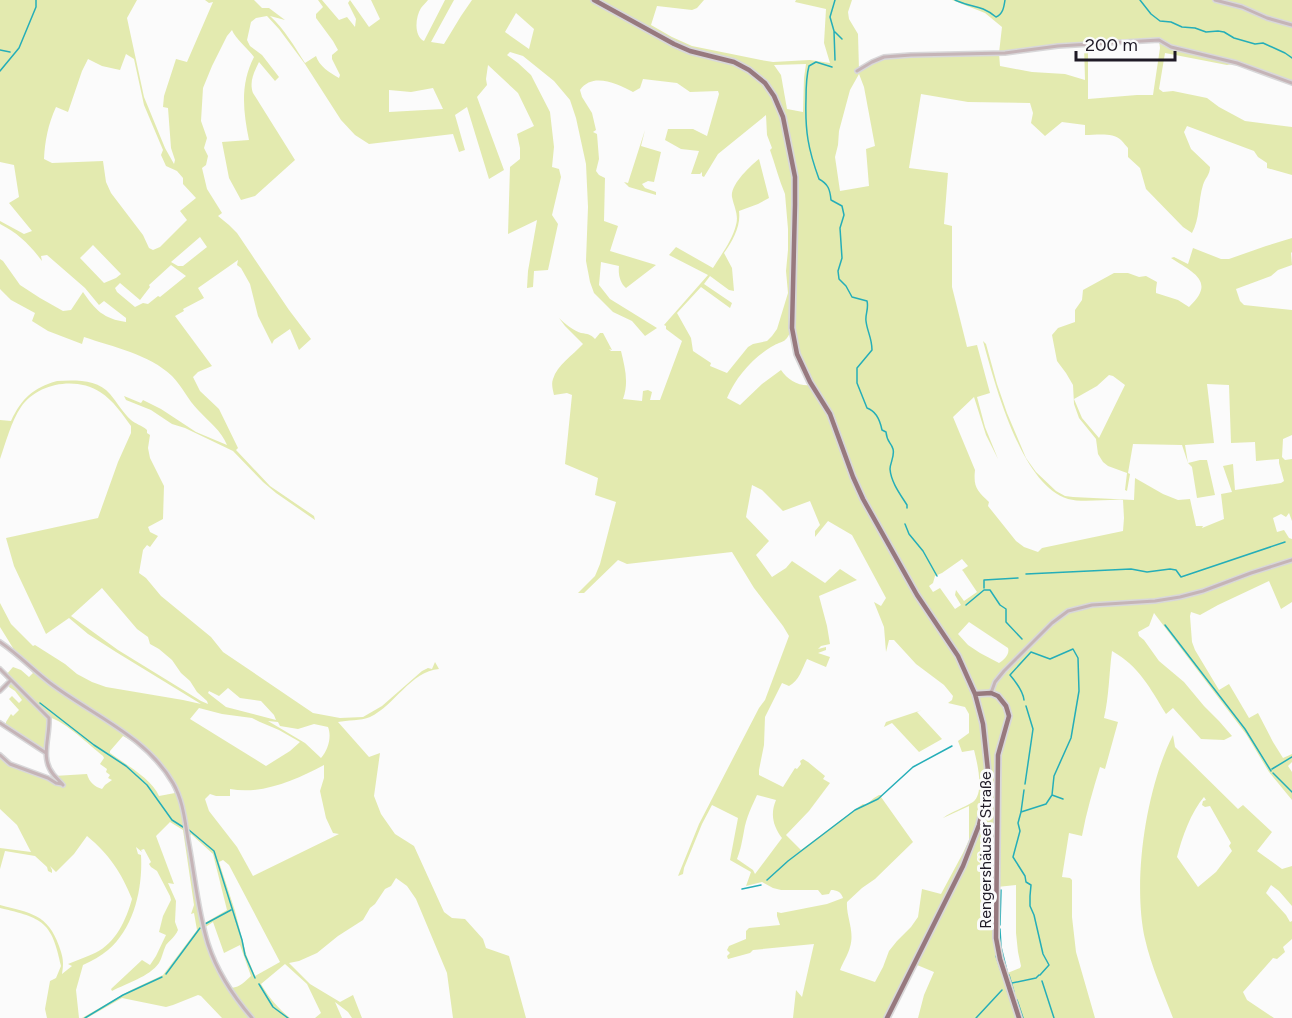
<svg xmlns="http://www.w3.org/2000/svg" width="1292" height="1018" viewBox="0 0 1292 1018" font-family="Figtree,sans-serif">
  <rect width="100%" height="100%" fill="#fbfbfb"/>
  <path fill="#e3eaaf" fill-rule="evenodd" d="M0,0h137l-10,18 17,79 21,51 9,16 1,-4 -4,-12 -3,-40 -5,-1 1,-11 12,-37 11,3 26,-60 -4,1 -4,-3h49l8,8h7l16,12 -15,-4c15,14 24,30 35,47l11,-7c3,10 14,17 23,22l1,-3 -8,-16v-4l6,-5 -5,-9 -17,-23v-4l7,-7 -5,-7h4l17,20 8,-3 8,10 1,-8 -8,-16 2,-3 19,27 11,-8 -9,-19h57c-2,3 -5,5 -7,8 -6,10 -7,28 3,33l21,-41h9l-23,42 13,2 17,-28 11,-16h232l-7,8 -5,2 -35,-4 -6,19 21,12 20,9 69,14 12,2 37,-2 20,3 -6,-20 2,-34 -31,-7 1,-2h56l-4,12 1,7 9,15 1,36 25,-13 115,-4 3,-26 -17,-14 -33,-13h340v83c-15,-6 -51,-22 -65,-18l-62,-12 -6,36 4,3 10,-1 34,7 12,9 26,14 47,6v48l-25,-7v-5l-9,-6 -4,-6 -67,-25 -3,6 7,17 19,18c0,8 -5,11 -7,18 -5,16 -3,34 -11,48l-9,-6 -37,-38 -6,-21 -12,-11v-9c-2,-2 -4,-5 -7,-8 -8,-8 -25,-5 -36,-5v-10l-23,-3 -17,14 -14,-13 2,-10 -3,-10 -62,-1 -47,-8 -12,74 39,5 -4,51 8,2v61l15,60 10,-2 13,48 -13,4 8,30 13,32 -12,-24 -12,-38 -21,20 22,53c-2,18 3,21 14,32l-1,4 28,35 8,6 14,5 4,-4 81,-17 1,-13 -1,-18c-15,-1 -41,3 -55,-1 -47,-14 -73,-115 -85,-158l3,3 11,40 10,29 19,45 10,14 20,19 9,5 8,1 61,3 1,-22 28,16 15,6 12,-1 6,27h7l-1,2 22,-9 -3,-25 11,-2 -9,-26 10,-2 2,26 46,-7 3,-2 -5,-18v-4l-23,2 -1,-19 -24,1 -2,-58 -22,-1 7,59 -29,2 3,18 12,-3h7l8,35 -18,3 -5,-31 -4,-4 -6,-18 -49,-1 -5,29 2,1 -3,17 -2,-1 2,-17 -19,-7 -5,-4 -5,-8 -2,-15 -17,-21 -5,-14 -1,-19 -7,-12 -9,-12 -5,-26 6,-7 17,-6v-12l7,-10 1,-10 31,-17h14l11,4 7,-1 11,6 -1,7v4l22,7 11,7c28,-26 3,-35 -18,-49l3,-1 14,7 5,-16 28,11h8l37,-13 26,-8v14l-1,1 1,12 -14,5 -7,6 -35,13 4,12 4,4 48,5v125l-9,4 -1,18 3,3 7,-1v62l-3,-8 -3,4 -5,-3 -8,4 4,14 7,-2 5,8 3,1v63l-11,7 -12,-28 -51,24 -18,10 -9,-3 -1,4 2,26 3,8 24,40 10,-6 20,34 9,-5 15,29 10,16 9,-4v8l-4,4 4,6v28l-23,-28 -23,-38 -92,-121 -5,13 -11,6 1,4 5,4 15,21 25,21 20,24 15,15 13,15 -8,4 -23,-1 -28,-31 -7,6c-16,-26 -27,-48 -54,-63 -3,23 -3,45 -8,67l14,4 -13,47 -5,-2c-7,23 -14,46 -18,69l-13,-3 -7,44 8,1 2,2v37l4,35 19,66h-177l6,-23 10,-23 -17,-7 -27,53h-97l3,-28 6,7 12,-53 -61,6 -3,3 -22,6 -1,-3 3,-3 -3,-3 2,-4 17,-7v-8l3,-3 31,-3 -3,-9v-4l4,1 46,-9 16,-6c-2,-6 -6,-8 -12,-8l-2,4 -7,1 -4,-5h-37l-8,-2 -11,-6 -16,4 5,-14 -21,-12 8,-42 -26,-13 -10,19 -18,44 -1,6 -5,2 21,-52 60,-116 6,-8 24,-64 -6,-10 -29,-38 -22,-36 -105,12 -9,-4 -34,33h-6l17,-17 5,-12 16,-62 -21,-7 3,-17 -33,-14 7,-69 -5,-2 -13,2c-1,-5 -3,-11 -1,-16 4,-14 20,-24 30,-35l-18,-18 -6,-8c5,5 15,13 22,15 7,1 9,1 14,6l5,-6h3l9,17 -3,-1 2,2h10c4,17 8,31 2,48l19,2 1,-10 5,-1 4,2 -2,8h10l22,-59 -16,-12v-3l-2,-1 44,-50 -39,-20 7,-8 37,21c8,-13 19,-27 23,-43 3,-10 -2,-18 -4,-28 -2,-12 18,-31 27,-38l10,39 -11,6 -19,7c2,15 -6,29 -15,42l8,15 2,23 -5,-1 -19,-14 -6,8 28,19 -2,5 -29,-21 -24,26 14,25 2,13 18,12 -1,3 17,7 21,-26 5,-3 14,-3 5,-5 5,-7 11,-36 -2,-22 2,-21v-21l-3,-35c-6,-14 -10,-30 -15,-44l2,-2 -5,-13 -1,-20 -48,39 -14,23 -2,-1v-4l-2,2h-9l8,-23 -18,-2 -16,-9 3,-11h25l14,7 12,-42 -1,-3 -28,1 -13,-9 -34,-4 -3,9 -7,4c-16,-8 -40,-20 -53,-2l2,7 10,16 4,17 -3,2 4,2 2,25 -3,12 3,4 6,3 -1,43 14,5 -8,25 46,14 -30,23c-6,-5 -8,-14 -7,-22l-18,-4 -2,23 11,14 47,29 -12,8 -13,-15 -19,-9 -19,-19 -4,-11 -4,-21 2,-54 -2,-43 -10,-46 -6,-18 -16,-19 -31,-25 -13,-4 -3,3 11,8 13,12 19,37 4,35 -2,20 7,2 2,8 -9,38 6,9 -10,46 -14,1 -1,16 -6,1 1,-17 9,-51 -29,14 2,-67 10,-8v-11l-3,-14 17,-8 -16,-33 -30,-28 -2,14 1,6 -10,12 27,73 -15,9 -22,-72 -12,8 10,35 -6,2 -6,-18 -84,10 -14,-9 -14,-15 -36,-56 -26,-35 -12,-13 -11,2 -5,4 -4,18 3,6 12,9 17,22 -4,4 -16,-19c-5,10 -10,20 -6,31l42,67 -40,36 -14,4 -12,-22 -7,-36 27,-2c-6,-29 -9,-56 5,-83 -6,-8 -19,-19 -22,-27l-5,6 -15,30 -9,22 -2,33 6,17 -3,10 4,8 -2,9 -4,3 5,21 15,24 -4,3 11,9 8,8 52,77 22,29 -12,11 -9,-21 -16,11 -2,4 -14,-28 -8,-32 -9,-16 -4,-3 1,-5 -40,28 6,10 -21,11 1,2 -9,5 37,50 -14,6 -5,5 7,14 19,18 19,39 -2,2 34,36 44,30 1,4 -39,-27 -13,-11 -30,-31 -48,-23 -13,-4 -21,-14 -25,-10 -2,-4 17,7 2,-3 18,9 35,23 31,13c-6,-15 -18,-23 -29,-35 -10,-10 -16,-24 -26,-34 -23,-22 -59,-29 -88,-39l-2,7 -34,-13 -16,-10 3,-8 -24,-13 -11,-11v-30l3,2 17,24 20,13 23,13 8,-1 12,-18c12,18 21,27 43,30v-4l-22,-17 -5,4 -14,-17 -38,-33 -6,1 1,5c-12,-16 -24,-28 -42,-37v-3l24,13 8,-3 -23,-28 10,-6 -5,-32 -14,-3zM516,13l18,16 -5,20 -24,-17zM1159,40l1,8 -7,47h-16l-49,4v-54zM1084,45l1,35 -20,-6 -33,-2 -32,-6 -1,-13 59,-7zM126,54l8,5 10,46 19,45 -2,5 5,11 11,5 6,7v6l13,14 -16,13 7,9 -27,27 -7,3 -4,-2 -6,-13 -32,-42 -5,-11 -3,-21 -51,2 -8,-4c1,-19 4,-34 12,-52l12,5 14,-41 6,-12 14,7 18,4zM806,64l-2,14 -1,34 -16,-3 -6,-34 -7,-10zM859,74l5,13 11,59 -9,3 3,37 -29,5 -5,-34 3,-12 1,-14 11,-41zM433,88l10,21 -54,3v-22l22,2zM200,237l7,10 -24,19h-5l-7,-4zM93,245l28,29 -5,4 -12,5 -24,-25zM171,265l15,11 -26,21 -2,-1 -10,8 -5,-1 -8,4 -18,-15 -2,-4 5,-5 20,17 10,-13 -1,-2zM792,329l8,32 12,24c-13,2 -24,-5 -31,-15l-19,14 -22,21 -13,-7c9,-21 25,-39 44,-51 14,-8 13,-2 21,-18zM1109,375l4,1 12,9 -26,53 -17,-20 -8,-19 23,-13zM752,485l10,5 21,21 27,-10 10,24 -5,6v6l13,-16 24,14 34,63 -5,8 -7,-4 10,25 2,25 3,-12h5l22,24 28,21 9,11 -1,4 -4,3 17,4 4,7v19l-11,8 4,11 12,-2c3,12 11,43 -1,52 -9,6 -21,9 -30,16l26,-12v34l-6,13 -22,41 -19,-5 -4,28 -7,10 -14,14 -8,10 -6,16 -8,15 -35,-12c3,-8 8,-15 10,-23 5,-16 -4,-30 -3,-45l15,-14 13,-9 38,-37 -32,-45 1,-2h-3l-5,3 -8,7 -3,-1 -6,4 -56,42 -15,-15 23,-24 21,-28 -7,-4 2,-3 -17,-14 -5,-3 -3,2 1,3 -4,5 -2,-1 -12,19 -24,-12v-5l5,-25 1,-28 17,-34 7,3c10,-5 13,-17 18,-27l19,8 4,-10 -12,-4 8,-3v-3l-8,2 3,-3 9,-2 -3,-18 -8,-30 38,-16 -17,-11 -15,14 -33,-22 -6,7 -14,9 -16,-22 13,-14 -23,-24zM962,559l6,7 -6,4 1,1 14,21 -13,9 -8,-11 -1,5 6,10 -6,4 -15,-21 -7,4 -4,-6 4,-3 2,-7 7,-3zM969,622l39,26c2,6 -4,12 -9,15l-19,-10 -12,-8 -10,-11zM757,795l19,5c-6,14 -3,26 6,38l-27,36 -2,-4 -16,-11c4,-10 5,-18 7,-28 2,-13 8,-25 13,-36zM1016,885v48l2,19 3,14 -1,2 -15,6 -9,-43 1,-44z
    M645,130l-4,16 20,6 -7,30 -6,-1 -6,3 3,4 11,4v3l-27,-8 -5,-5 4,1z
    M57,381c17,-1 41,-2 53,13 7,8 13,19 21,26 4,4 11,5 16,10v3l3,2 -2,13 2,10 14,28 -1,33 -15,8 2,5 8,4 -8,11 -3,-2 -4,5 -4,23 7,5 15,18 50,41 12,15 90,61 27,5 23,-1 19,-11 40,-35 6,-3 4,1 3,-7 4,7c-28,2 -45,37 -69,48 -9,4 -23,3 -32,5l31,35 11,-4 -6,43 7,18 14,20 19,12 30,66 8,6 13,1 18,20 3,9 23,8 17,62h-73l-6,-45 -31,-74 -9,-13 -11,-8 -5,8 -6,3 -10,15 -5,4 -7,12 -25,16 -21,17 -18,8 -10,2 21,21 30,18 13,-7 9,23h-10l-4,-6 -13,-10 7,16h-27l6,-5 -14,-29 -22,-20 -24,20c8,14 17,24 29,34h-68l-21,-22 -3,-1 -25,10 -7,2 -44,-9 -35,20h-5l49,-28 32,-15 34,-45 -3,-17 -3,1 3,-9 -11,-75 -13,-8 -14,14 18,48 -6,-1 8,18 -1,21 3,8c-3,7 -8,10 -12,15 -3,6 -4,13 -7,18 -10,14 -32,20 -47,28l-1,-2 31,-29 8,5 6,-9 10,-21 -7,-3 4,-16 8,-16 -1,-4 -13,-25 -6,-4 -2,-3 2,-2 -7,-13 -3,1 1,2 -6,-5 2,7 3,1c2,33 -7,73 -33,95 -7,6 -16,11 -25,15l-7,25 3,28h-32l-2,-9 5,-28 6,-3 5,-12c-9,-44 -18,-48 -61,-58v-3c30,8 48,9 59,41 4,11 5,16 3,28l10,-8 -4,-2c9,-4 19,-7 27,-11 21,-10 31,-33 37,-54 -11,-27 -23,-45 -45,-63l-13,18 -18,18 -6,-6 2,4v3l-4,-2 -1,-4 -12,-11 -30,-5 -5,18v-21l31,4 -14,-27 -17,-16v-54l10,9 52,20 -8,-8 33,-2c2,8 8,13 15,15l3,-4 7,-5 -4,-2 2,-3 -4,-3 1,-3 -7,-5 4,-6 -1,-2c-14,-11 -37,-34 -54,-39l-3,36 -40,-27v-4l5,-8 2,2 6,-6 -10,-11 3,-3 7,7 3,-3 -7,-9 -6,-4 2,-7 -5,-5 7,-8 8,3 8,7 4,-4 -24,-25h4l-13,-21v-24l11,21 22,22 2,-1 30,19 12,10 15,8 14,5 77,13 18,4 -85,-52 -28,-18 -19,-16 -23,16 -32,-68 -8,-28 92,-20 20,-56 13,-29v-7c-8,-11 -18,-26 -31,-34 -24,-16 -63,-9 -79,15 -10,15 -15,35 -21,52v-39l11,1c11,-23 22,-33 46,-40zM102,588l35,41 11,8 2,7 9,5 13,11 9,13 9,8 7,11 10,9 1,3 -7,-3 -83,-51 -47,-34zM228,688l12,10 21,3 13,14 2,5 -50,-13 -18,-14 1,-2 10,5zM199,708l23,6 30,4 8,4 19,8 21,12 -10,9 -24,15 -76,-47zM268,721l10,1 2,4 18,3 16,-5 14,3c4,10 0,23 -7,31l-16,-15zM123,736c23,13 43,32 52,57l-16,3c-7,-17 -34,-32 -49,-43v-2zM324,765v13l-4,13 6,27 7,15 6,1 -86,42 -16,-29 -28,-36 -4,-12 5,-5 6,2h14v-7c32,6 66,-9 94,-24zM191,834l22,20 14,56 -24,14 -15,-85zM223,860l6,5 51,97 -25,14 -9,-22 -11,-43 -16,-49zM213,922l11,31 16,-8 11,31c-7,6 -13,14 -23,11l-20,-42 -4,-17z
    M922,710l-5,2 25,27 -23,13 -27,-29 -8,4 2,-5z
    M1173,735l2,12 63,62 5,-4 29,27 -15,19 25,18 10,-3v40l-13,-15 -8,-6 -5,8 20,22 4,7 2,-1v18l-9,8 2,5 -8,7 -4,-1 -30,34 4,8 27,18h-101c-10,-26 -22,-52 -28,-79 -13,-58 1,-151 28,-204zM1204,797l2,3 -3,1 -1,4 3,2 5,-1 21,37 -2,3 3,5 -16,21 -18,15 -21,-30c5,-20 14,-45 27,-60z"/>
  <g fill="none" stroke-linecap="round" stroke-linejoin="round">
    <path stroke="#25aeb8" stroke-width="1.5" d="M835,0l-5,17 4,14 1,29
      M955,0c17,8 25,4 41,17 7,-3 8,-10 9,-17
      M1140,0l11,14 9,7 11,1 11,5 13,1 11,4 12,-1 6,1 10,6 21,6 8,-1 22,10 7,5
      M835,32l7,7
      M0,50l10,2
      M832,67l-16,-5 -7,4c-3,11 -3,21 -3,33 -1,32 2,50 13,80 9,5 11,10 12,21l11,6 2,9 -4,13 2,30 -4,13 1,8 7,7 6,11 15,4c2,8 -2,13 -1,20 1,10 6,17 6,29l-15,18v15l10,25c9,3 13,12 15,22l4,2c1,11 5,10 7,17 2,7 -3,14 -3,20 1,13 10,25 17,36v3
      M0,71l19,-23 17,-41v-7
      M905,524l4,10 14,17 14,25
      M1026,574l105,-5 16,3 23,-3 6,1 5,7 104,-35
      M984,588v-8l34,-2
      M966,605l18,-15h6l10,15 6,4v13l16,17
      M1165,625l80,104 26,42
      M40,703l54,42 32,21 21,19 25,35 11,7
      M1272,769l20,-12
      M1273,773l19,19
      M1025,784l8,-55 -7,-23
      M1024,790l-3,22 -3,11 2,8 -7,26 12,19 1,6 5,3 -1,11v10l4,9 9,39 6,11 -9,10
      M1052,795l11,4
      M1021,812l25,-8 6,-9 2,-19 17,-38 8,-47 -1,-33 -5,-9 -23,10 -19,-7 -21,23c6,7 13,16 14,25
      M189,830l25,21 28,89 3,15 10,23
      M767,880l21,-19 67,-51 23,-11 35,-32 39,-21
      M742,889l19,-4
      M205,924l26,-14
      M1000,925l1,-35
      M1000,929l1,18 6,24
      M996,956l6,18
      M166,974l34,-46
      M1009,975l5,17
      M1042,981l12,37
      M1012,983l24,-5 3,-3
      M259,984l14,23 15,11
      M1007,990l6,16
      M1017,1000l6,18
      M85,1018l38,-23 39,-18
      M976,1018l26,-28"/>
    <defs>
      <path id="minor" d="M1215,0l27,7 25,11 25,7
        M857,71l15,-9 12,-5 27,-2 94,-2 53,-7 101,-6 12,7 66,16 55,20
        M0,642c18,12 33,28 50,41 42,32 96,53 123,100 11,19 12,41 16,62 6,33 9,67 19,99 9,28 25,52 44,74
        M0,669l49,49c1,19 -9,40 4,56 3,4 7,7 10,11
        M0,691l11,-11
        M991,693l4,-11 9,-11 48,-48 16,-12 24,-6 63,-4 25,-4 23,-6 48,-18 41,-13
        M0,723l46,30
        M0,755l10,9 38,14 8,5 6,1"/>
      <path id="major" d="M594,0l80,44 16,7 44,11 15,8 16,13 9,13 9,21 12,60v28l-3,123 5,26 13,28 20,32 23,63 10,22 54,96 41,61 17,38 8,30 5,47 -3,28 -6,26 -16,41 -76,152
        M975,694l16,-1 7,3 8,10 3,10 -11,39 -2,183 4,21 19,59"/>
    </defs>
    <use href="#minor" stroke="#d8d7d9" stroke-width="6"/>
    <use href="#major" stroke="#d8d7d9" stroke-width="8"/>
    <use href="#minor" stroke="#c5b4b7" stroke-width="3"/>
    <use href="#major" stroke="#97797e" stroke-width="4.5"/>
  </g>
  <g text-anchor="middle" stroke-width="6" stroke-linejoin="round" paint-order="stroke">
    <g font-size="16" fill="#1f1a26" stroke="#fbfbfb">
      <text transform="translate(985 850) rotate(-90)" y="6">Rengershäuser Straße</text>
    </g>
  </g>
  <path d="M1076 51v9h99v-9" fill="none" stroke="#1f1a26" stroke-width="3"/>
  <text x="1085" y="51" font-size="18" fill="#1f1a26" stroke="#fbfbfb" stroke-width="4.5" paint-order="stroke">200 m</text>
</svg>
